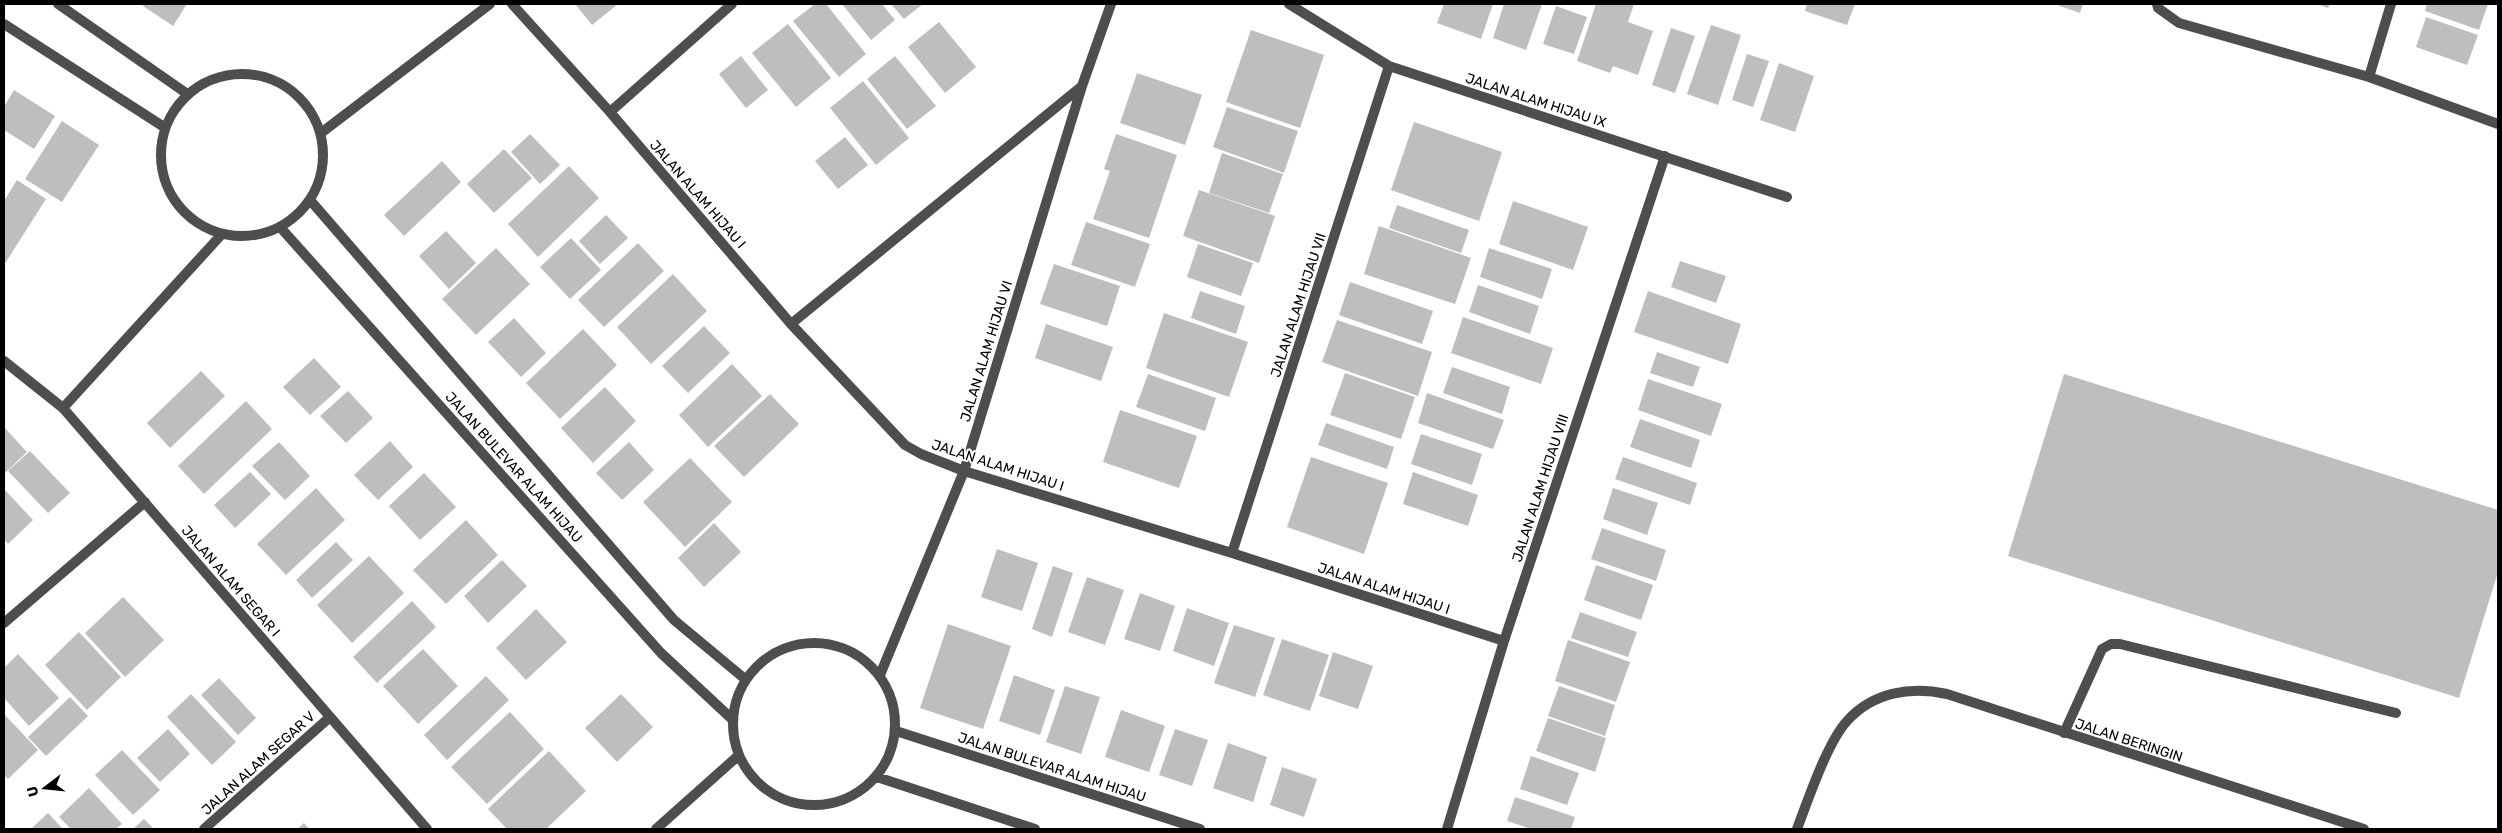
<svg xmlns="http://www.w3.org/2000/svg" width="2502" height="833" viewBox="0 0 2502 833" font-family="Rubik,sans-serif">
  <rect width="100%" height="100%" fill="#fff"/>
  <path fill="#bebebe" d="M144,4h43l-14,22 -30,-20z
    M575,4h43l-26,21z
    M815,4h11l40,50 -27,23 -46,-56z
    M842,4h40l13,16 -24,20z
    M891,4h32l-19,15z
    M1444,4h49l-12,35 -44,-16z
    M1504,4h38l-16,46 -33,-12z
    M1596,4h38l-6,18 25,9 -15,44 -25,-9 -3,7 -33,-12z
    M1807,4h48l-8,21 -42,-14z
    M2054,4h29l-3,9z
    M2317,4h13l-2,4z
    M2427,4h61l-9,26 -54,-19z
    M1556,6l31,11 -13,37 -31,-10z
    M2426,17l52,18 -11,30 -51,-18z
    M939,22l37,45 -31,26 -37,-46z
    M788,24l43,54 -35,29 -44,-54z
    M1711,25l30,10 -23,70 -31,-11z
    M1671,28l24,8 -20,57 -23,-8z
    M1251,30l73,25 -24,73 -74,-26z
    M1747,54l22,7 -16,46 -21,-7z
    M741,56l27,34 -22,18 -27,-34z
    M895,56l41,50 -29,23 -40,-50z
    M1779,63l35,13 -19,56 -35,-12z
    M1137,73l65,22 -17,50 -65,-22z
    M863,81l46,57 -33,27 -46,-57z
    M14,90l41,26 -21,33 -30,-19v-23z
    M1227,107l71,24 -14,42 -71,-26z
    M62,121l37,24 -37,57 -37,-23z
    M1414,122l88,30 -23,69 -88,-31z
    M530,134l30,31 -20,19 -29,-32z
    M1116,134l61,21 -28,83 -56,-19 17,-48 -6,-2z
    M845,137l23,28 -30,24 -23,-28z
    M504,149l28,29 -38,35 -27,-29z
    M1222,153l61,21 -14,39 -60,-20z
    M442,161l19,21 -57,54 -20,-21z
    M569,166l30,32 -61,59 -30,-33z
    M17,180l29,19 -42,66v-64z
    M1199,190l76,26 -16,47 -76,-27z
    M1513,201l75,26 -15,43 -74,-26z
    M1397,205l72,25 -8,23 -72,-25z
    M606,215l22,23 -28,26 -21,-23z
    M1086,222l64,22 -15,43 -64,-22z
    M1379,226l92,32 -16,46 -91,-30z
    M446,231l30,32 -27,26 -30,-33z
    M571,238l30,32 -31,29 -30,-32z
    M638,243l26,28 -60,56 -26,-27z
    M1198,244l55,19 -12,33 -54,-19z
    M496,248l34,36 -54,51 -34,-36z
    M1489,248l63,21 -10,30 -62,-22z
    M1680,261l46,15 -10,27 -45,-16z
    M1054,264l66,22 -13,40 -67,-22z
    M673,274l34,37 -56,53 -34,-37z
    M1350,282l83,29 -11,33 -83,-29z
    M1478,285l61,21 -9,28 -61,-22z
    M1200,291l45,15 -9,28 -45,-16z
    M1648,291l93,33 -13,40 -94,-32z
    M1164,313l84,29 -19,55 -83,-29z
    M1463,317l90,31 -12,36 -90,-31z
    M514,318l32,35 -25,24 -33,-35z
    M1337,320l95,32 -14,44 -96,-34z
    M1046,324l67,23 -12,34 -66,-23z
    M704,326l26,27 -42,40 -26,-27z
    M583,329l34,36 -57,54 -34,-36z
    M1657,352l43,15 -7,20 -43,-14z
    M314,358l27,29 -31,28 -27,-28z
    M732,364l30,32 -54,51 -29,-32z
    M1452,367l58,20 -8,27 -59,-21z
    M201,371l24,25 -55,52 -23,-25z
    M1345,373l70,24 -14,42 -71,-24z
    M1148,374l68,24 -11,33 -69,-24z
    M2064,374l434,136v62l-39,126 -451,-142z
    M1648,379l74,25 -11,32 -73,-26z
    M605,387l31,34 -43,42 -32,-35z
    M348,391l25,27 -27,25 -26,-27z
    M1427,393l77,27 -11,29 -75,-26z
    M770,394l29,30 -55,53 -30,-31z
    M246,401l26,28 -68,65 -26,-28z
    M1120,410l77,26 -18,52 -76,-26z
    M1640,419l60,21 -9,28 -61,-21z
    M1326,423l68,24 -7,22 -69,-24z
    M4,427l23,25 -23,22z
    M1421,434l61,20 -10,31 -61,-21z
    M390,441l23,26 -35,33 -24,-25z
    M279,442l31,34 -25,24 -33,-34z
    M629,442l25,28 -32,30 -26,-27z
    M30,451l40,42 -22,20 -40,-42z
    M1311,457l77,26 -24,71 -77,-27z
    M1623,457l74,26 -7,22 -75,-26z
    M690,458l42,44 -47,45 -42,-45z
    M250,472l21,22 -36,34 -21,-23z
    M1413,472l65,23 -10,31 -65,-22z
    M424,473l32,34 -36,33 -31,-34z
    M316,488l29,32 -59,55 -29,-31z
    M1613,488l45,15 -11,32 -44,-16z
    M4,489l29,31 -25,24 -4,-5z
    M466,520l32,35 -52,49 -33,-34z
    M714,523l27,29 -37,35 -26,-29z
    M1602,528l64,22 -10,31 -65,-22z
    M336,542l17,18 -41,38 -16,-18z
    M997,549l41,14 -16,48 -41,-14z
    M369,556l35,37 -52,50 -35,-38z
    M502,560l25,26 -39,37 -24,-27z
    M1596,565l57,20 -12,35 -57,-20z
    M1053,566l20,7 -21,64 -20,-8z
    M1087,577l37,13 -19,55 -37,-13z
    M1140,593l35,13 -15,45 -36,-12z
    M123,597l41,43 -39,37 -40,-44z
    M412,601l24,26 -59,56 -24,-26z
    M1187,608l42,15 -15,43 -41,-15z
    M536,609l31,33 -41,38 -30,-32z
    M1580,612l57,20 -9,25 -57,-19z
    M948,624l63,22 -28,83 -63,-21z
    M1234,625l41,13 -20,59 -41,-14z
    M79,632l42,45 -34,33 -42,-45z
    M1282,639l47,16 -19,56 -47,-16z
    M1568,640l62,22 -14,40 -61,-21z
    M423,649l35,37 -40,38 -35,-38z
    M1333,652l40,14 -15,43 -39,-13z
    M18,654l41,44 -30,28 -25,-28v-30z
    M1014,675l41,15 -15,45 -41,-14z
    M486,676l23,24 -62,60 -23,-25z
    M219,678l37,40 -18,17 -37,-40z
    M1065,686l35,11 -19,57 -35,-12z
    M1559,686l56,19 -10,31 -57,-20z
    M191,694l45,48 -24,23 -45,-48z
    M621,694l32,33 -36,35 -32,-34z
    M70,697l18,19 -42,40 -18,-19z
    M1121,710l44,16 -16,46 -44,-15z
    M510,712l34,37 -57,55 -36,-37z
    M4,714l34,36 -30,29 -4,-4z
    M1548,718l58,20 -11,34 -59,-21z
    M168,729l22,25 -30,28 -23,-24z
    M1175,729l33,11 -16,46 -33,-11z
    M1228,743l39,14 -14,45 -40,-14z
    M122,750l38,40 -27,25 -38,-40z
    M549,751l37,40 -40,38h-39l-19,-20z
    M1531,756l48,17 -12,32 -47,-16z
    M1282,767l35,12 -13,38 -34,-12z
    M89,788l33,36 -6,5h-45l-12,-12z
    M1515,797l60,20 -4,12h-40l-24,-8z
    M48,813l15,16h-32z
    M144,819l10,10h-21z
    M304,823l5,6h-12z"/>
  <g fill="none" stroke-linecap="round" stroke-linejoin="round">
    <path stroke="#4e4e4e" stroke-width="10" d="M2064,733l38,-84 9,-5h9l276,69"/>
    <path stroke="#4e4e4e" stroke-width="10" d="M58,4l128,89
      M512,4l98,108 181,212 114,121 16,9 43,17 268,82 272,88
      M1289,4l100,62 398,131
      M2157,4l1,4 21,15 190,54 129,47
      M4,24l160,103
      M161 155a81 81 0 1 1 162 0a81 81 0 1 1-162 0Z
      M2369,77l22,-73
      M610,112l122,-108
      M321,133l169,-129
      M310,200l364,420 71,59
      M280,227l381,426 72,67
      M791,324l291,-238
      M4,361l59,47 364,421
      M63,408l159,-174
      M1232,553l157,-487
      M4,623l141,-121
      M733 724a81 81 0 1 1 162 0a81 81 0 1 1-162 0Z
      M880,675l84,-204 118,-385 29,-82
      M896,731l304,98
      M877,777l158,52
      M204,829l126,-112
      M656,829l83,-74
      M1447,829l57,-188 161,-485
      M1797,829c11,-29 30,-86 50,-108 26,-29 64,-35 100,-27l417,135"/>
  </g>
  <g text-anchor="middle" stroke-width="4" stroke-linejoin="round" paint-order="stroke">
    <g font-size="14" fill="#000" stroke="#fff">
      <text transform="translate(1536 100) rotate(18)" y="5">JALAN ALAM HIJAU IX</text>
      <text transform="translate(698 194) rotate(49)" y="5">JALAN ALAM HIJAU I</text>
      <text transform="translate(1298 305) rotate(-72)" y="5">JALAN ALAM HIJAU VII</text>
      <text transform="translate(986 351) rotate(-73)" y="5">JALAN ALAM HIJAU VI</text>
      <text transform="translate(998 465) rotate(18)" y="5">JALAN ALAM HIJAU I</text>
      <text transform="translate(514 467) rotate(48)" y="5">JALAN BULEVAR ALAM HIJAU</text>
      <text transform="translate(1540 488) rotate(-72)" y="5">JALAN ALAM HIJAU VIII</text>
      <text transform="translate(231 581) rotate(49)" y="5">JALAN ALAM SEGAR I</text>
      <text transform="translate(1384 588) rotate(18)" y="5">JALAN ALAM HIJAU I</text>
      <text transform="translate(2129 740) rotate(18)" y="5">JALAN BERINGIN</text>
      <text transform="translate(258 763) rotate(-42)" y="5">JALAN ALAM SEGAR V</text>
      <text transform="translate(1052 767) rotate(18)" y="5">JALAN BULEVAR ALAM HIJAU</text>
    </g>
  </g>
  <rect width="2502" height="833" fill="none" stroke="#000000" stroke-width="10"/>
  <g transform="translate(45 788) rotate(254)" stroke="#ffffff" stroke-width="4" paint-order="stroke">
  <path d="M0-4L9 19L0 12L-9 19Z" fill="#000000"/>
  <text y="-8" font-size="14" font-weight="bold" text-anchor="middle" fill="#000000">U</text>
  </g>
</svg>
